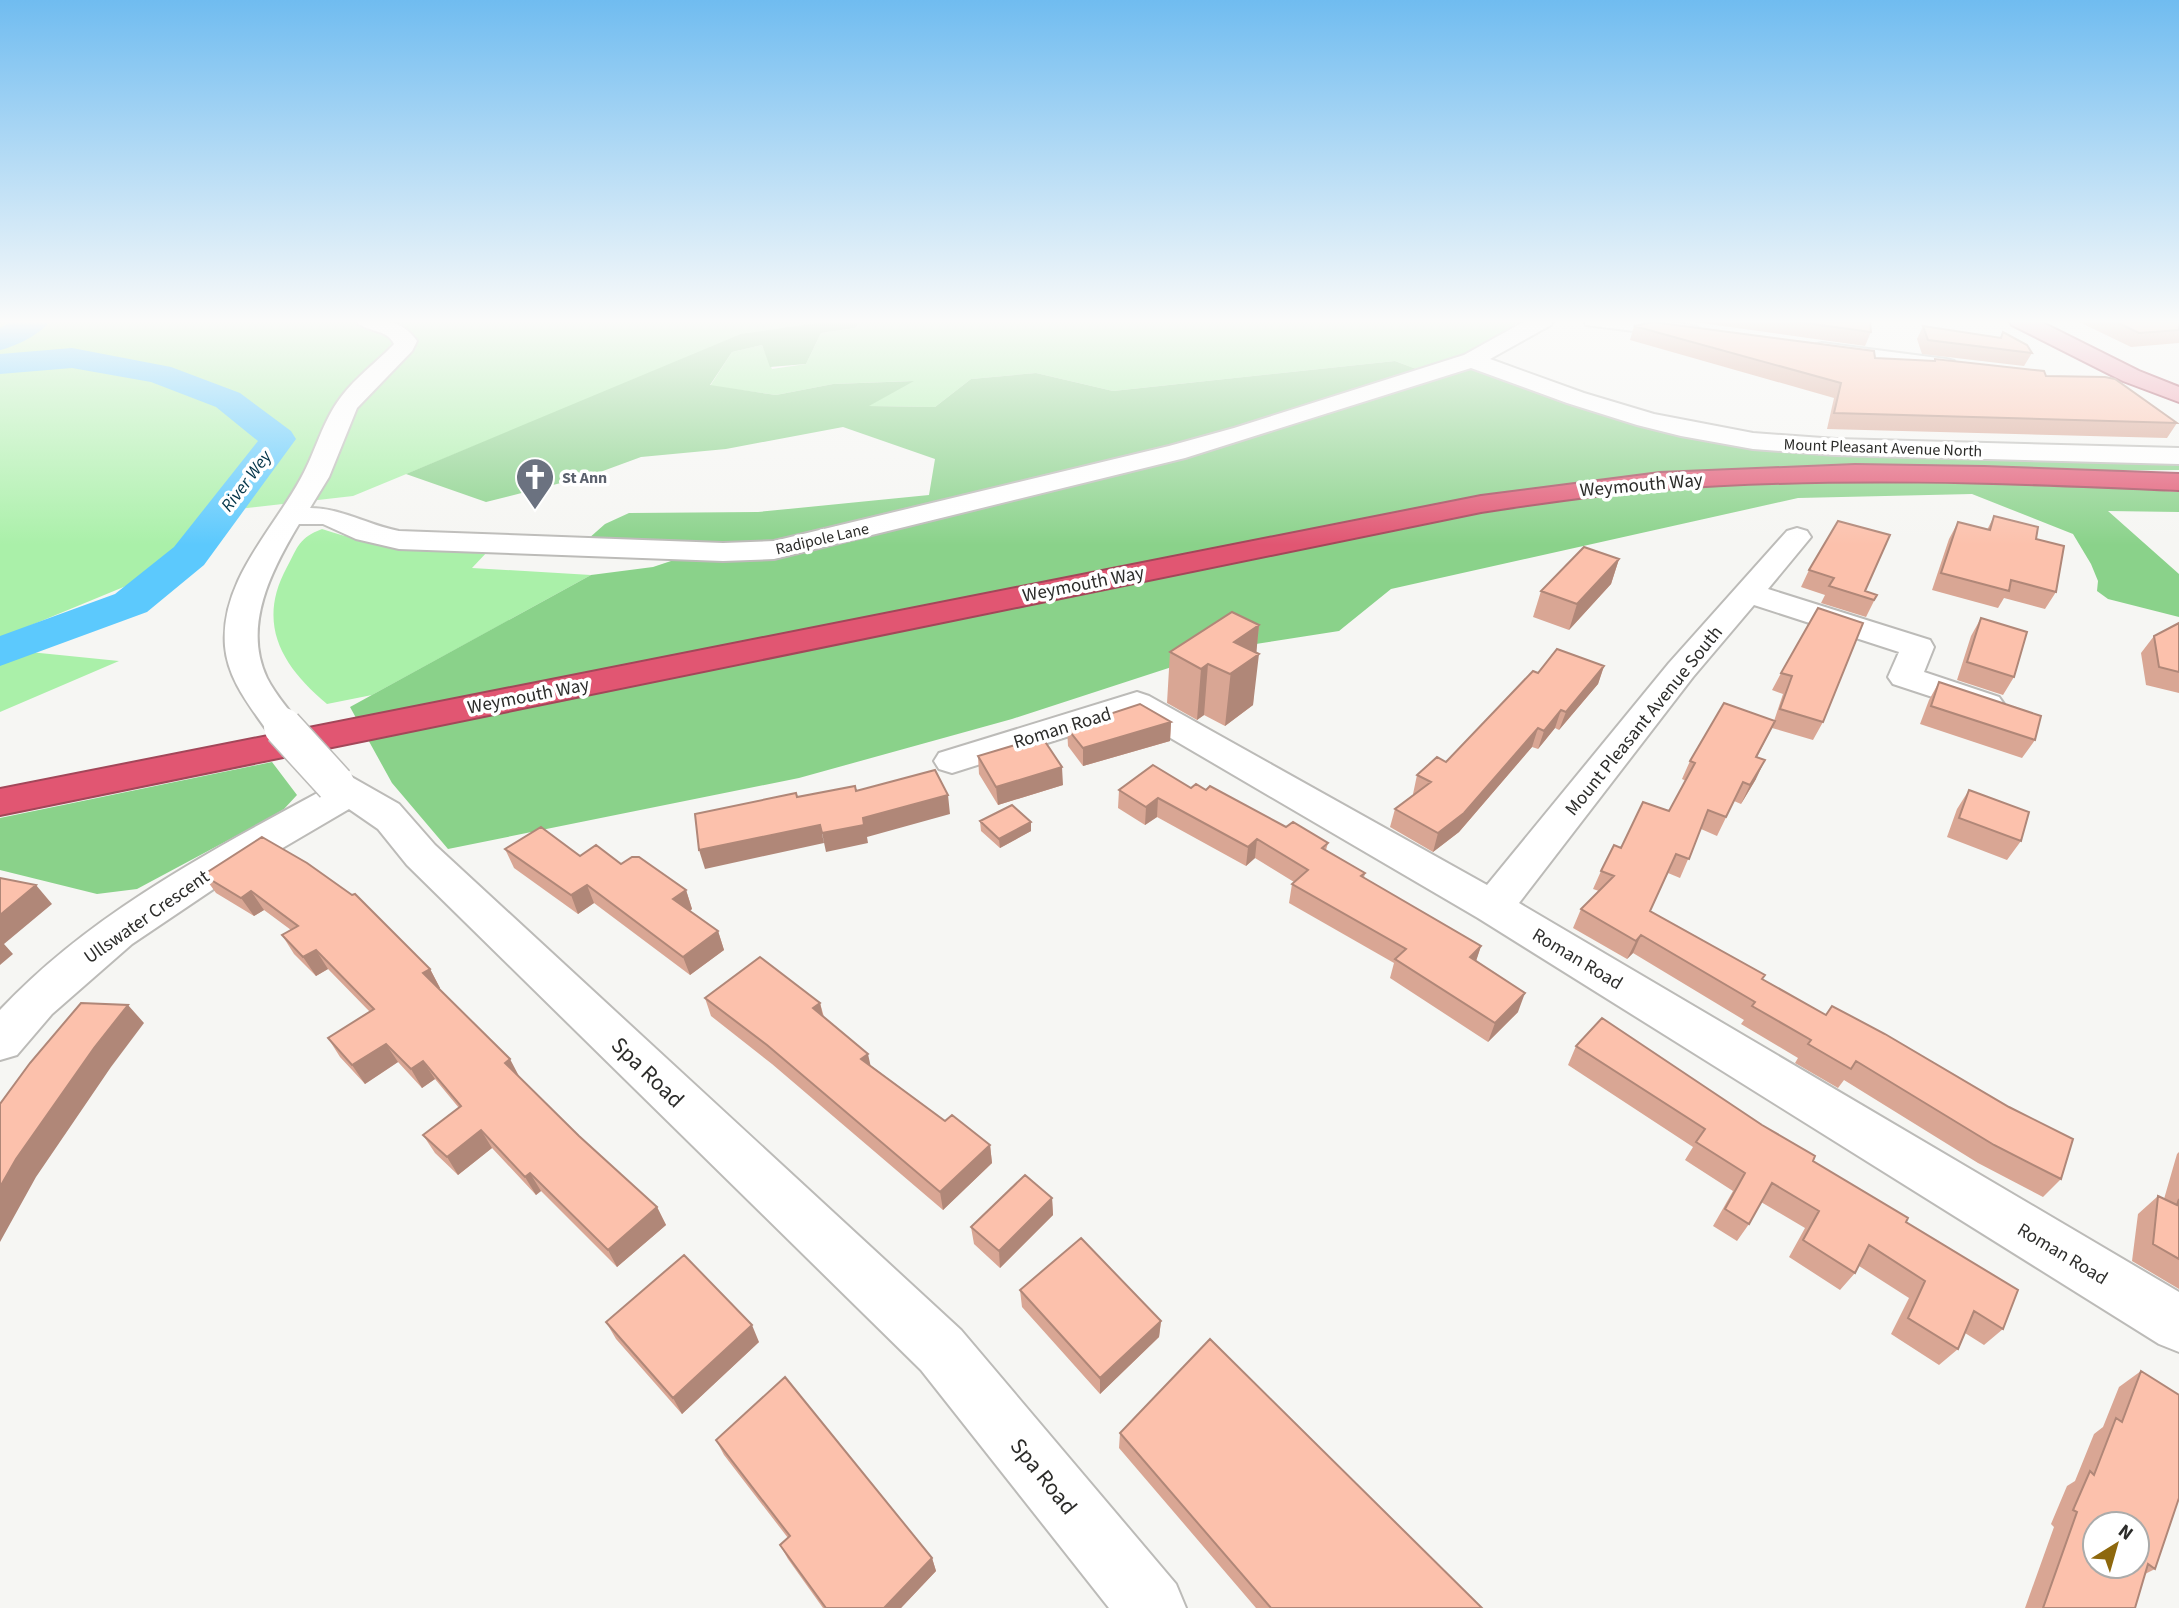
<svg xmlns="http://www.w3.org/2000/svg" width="2179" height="1608" viewBox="0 0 2179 1608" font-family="'Source Sans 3',sans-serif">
  <rect width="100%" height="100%" fill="#f6f6f3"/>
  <path fill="#aaf0a9" d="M0,320h835l-91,15 -391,161 -150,17 -43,59 -160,66z
    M862,320h662l-57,39 -48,11 -24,-9 -282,30 -77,-18 -65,6 -36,28 -67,-1 44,-25 -79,3 -57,11 -66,-9 22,-34 30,-7 10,24 34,-5 15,-31 34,-5z
    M322,529c54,19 110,18 167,21l-17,18 119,7 -219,120 -45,9c-45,-38 -71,-80 -40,-137 11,-21 12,-29 35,-38z
    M0,649l119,12 -119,51z"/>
  <path fill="#8ad28a" d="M838,320h24l-7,8 -34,5 -15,31 -36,3 -8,-22 -30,7 -22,33 66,10 57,-11 81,-3 -45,25 66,1 36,-28 65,-6 77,18 282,-30 24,9 53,-10 62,32 49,17 62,16 109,21 425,12v12l-110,1 19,15 91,6v20l-71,-1 71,63v43l-71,-18 -11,-8 1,-10 -7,-17 -18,-30 -101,-40 -174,4 -407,91 -52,42 -109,17 -218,71 -213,59 -351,71 -56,-66 -42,-76 241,-132 62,-8 27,-9 7,-15 -99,-4 17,-15 24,-11 129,-1 171,-17 6,-36 -92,-32 -117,22 -85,8 -49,18 -106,27 -80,-28 335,-140z
    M272,762l25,33 -13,14 -20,12 -127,68 -40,5 -97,-24v-52z"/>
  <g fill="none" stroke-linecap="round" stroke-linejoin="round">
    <path fill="#5cc9fd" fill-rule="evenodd" d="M14,320h37c-10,14 -34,26 -51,30v-22z
      M72,348l99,19 69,26 51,38 5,8 -92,126 -57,47 -147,54v-30l115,-42 59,-47 84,-106 -42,-34 -65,-25 -79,-14 -72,6v-20z"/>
    <defs>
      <path id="minor" d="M355,320c25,0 46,-2 62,21l-5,10 -55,57 -28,69 -19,31c31,0 58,17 89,23l324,12 51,-2 395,-95 65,-18 230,-73 63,-35h27l-3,5 -61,34 94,34 70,21 99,19 83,6 343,9v16l-343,-9 -83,-6 -72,-13 -44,-11 -70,-22 -96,-35 -286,90 -411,101 -51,2 -324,-12 -43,-10 -33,-15h-24c-27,45 -57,102 -32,154 9,18 23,32 34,49l-5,8 -13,3 -13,-3c-19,-28 -42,-54 -45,-89 -5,-65 48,-116 76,-168 15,-27 21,-56 40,-81 15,-20 36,-35 53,-53 -7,-16 -29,-11 -39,-24z
        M1583,320c38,0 77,-2 114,7l3,5 -3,5 -8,1 -95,-12 -8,-1z
        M1822,343l124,16 8,2 3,5 -3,5 -8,2 -132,-18 -3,-5 3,-5z
        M1797,528l10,3 4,6 -43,52 162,51 4,7 -10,25 75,25 5,7 -5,7 -12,4 -12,-4 -82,-27 -5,-7 11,-25 -145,-47 -61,72 -174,226 660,389v60l-20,-8 -681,-426 -345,-202 -181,57 -13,-4 -5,-8 5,-8 198,-61 12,4 338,189 182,-222 118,-132z
        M335,772l13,3 51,29 36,41 526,485 215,254 10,24h-77l-188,-238 -514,-505 -29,-36 -29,-20 -128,75 -89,60 -80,70 -35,41 -17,5v-50c90,-96 207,-157 321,-219l-5,-7 6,-9z"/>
      <path id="major" d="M2009,320h28l102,51 40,16v15l-56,-21 -111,-56z"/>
      <path id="highway" d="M1855,465l129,2 195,7v16c-173,-8 -346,-14 -519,-1 -60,5 -120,14 -179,23l-1481,303v-26l1481,-293 179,-23z"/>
    </defs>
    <use href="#minor" stroke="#bcbbb8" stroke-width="4"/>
    <use href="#major" stroke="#a24759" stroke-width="4"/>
    <use href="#highway" stroke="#a24759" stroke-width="4"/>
    <use href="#minor" fill="#fff" fill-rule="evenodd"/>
    <use href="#major" fill="#ed9aaa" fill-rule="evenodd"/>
    <use href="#highway" fill="#e15672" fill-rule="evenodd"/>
    <defs>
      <path id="minor-bridge" d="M283,727l52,57"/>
    </defs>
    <use href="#minor-bridge" stroke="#bcbbb8" stroke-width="41" stroke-linecap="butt"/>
    <use href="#minor-bridge" stroke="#fff" stroke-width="38"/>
  </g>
  <path fill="#d9a694" d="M1680,320h190l1,12 -6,14z
    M2075,320h104v23l-48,4z
    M1634,326l241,32 59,3 1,-2 111,17 131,47 -10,15 -340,-9 7,-31 -204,-58z
    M1923,326l77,12 3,-6 29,21 -8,13 -102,-12 -5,-15z
    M1994,516l42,23 20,53 -11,17 -41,-11 -6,10 -66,-18 17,-51 9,-17 29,8z
    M1838,521l27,70 12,4 -11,22 -45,-14 4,-8 -24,-8 8,-17z
    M1619,559l-8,25 -42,46 -36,-13 8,-26z
    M1818,608l5,114 -10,18 -41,-12 -15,29 -1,22 -15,25 -7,-3 -17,35 -16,-7 -21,49 -12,-5 -18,38 113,68 298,200 -18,18 -65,-34 -134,-83 -6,8 -43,-25 3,-5 -57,-34 3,-4 -111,-67 -6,6 -54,-31 8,-19 18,-18 -6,-2 8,-18 20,-23 48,-37 17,-30 -4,-2 8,-18 84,-40 9,-27 -11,-4 9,-17z
    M1981,618l33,59 -11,18 -46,-15 14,-44z
    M2179,623v70l-33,-8 -5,-32 13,-17z
    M1259,625l-3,28 -3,52 -28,21 -21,-11 -7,5 -30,-17 3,-51z
    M1604,666l-6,18 -39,46 -4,-2 -17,21 -6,-2 -73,85 -26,20 -43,-25 5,-18 19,-15h-1l4,-19 29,-13 92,-89z
    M1939,682l96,58 -13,18 -102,-34 9,-24z
    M1171,722l-1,19 -87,25 -15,-20 -1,-18z
    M978,756l85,29 -65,20 -19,-31z
    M1191,788l15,2 80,37 42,16 -2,7 39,23 -1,5 117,68 -5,15 42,51 -30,30 -98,-64 4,-15 -105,-60 3,-19 2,-2 -39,-24 -9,8 -89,-49 -12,8 -27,-17 1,-18z
    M1969,790l52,51 -14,19 -60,-23 10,-28z
    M980,821l51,10 -31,17 -19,-17z
    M262,837l168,132 10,19h-1l81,90 59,58 78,71 9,18 -49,42 -76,-76 -5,4 -44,-47 -34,27 -23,-22 -12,-18 36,-27 -24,-29 -13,9 -24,-26 -33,22 -25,-27 -12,-19 42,-26 -42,-43 -12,7 -22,-22 -12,-19 9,-5 -27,-20 -10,6 -38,-23 -13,-18z
    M505,849l75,7 106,34 6,19 -2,2 28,20 6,19 -34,25 -96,-72 -16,11 -64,-46z
    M705,998l115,5 4,14 46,48 75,56 45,24 2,18 -49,47 -171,-146 -61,-48z
    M1576,1046l237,115 93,61 97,107 -19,16 -19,-12 -7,16 -19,16 -48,-31 18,-36 -50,-32 -4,7 -15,17 -51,-33 16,-29 -44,-26 -12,22 -12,17 -24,-15 20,-35 -48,-31 8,-13 -125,-82z
    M2179,1152v137l-47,-28 6,-47 20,-18 6,3 13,-45z
    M1052,1198l1,17 -53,53 -26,-24 -3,-17z
    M1020,1290l141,31 -2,16 -59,57 -78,-87z
    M606,1322l153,20 -77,72 -66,-75z
    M2141,1371l14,198 -10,5 -10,34h-110l29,-81 -3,-3 16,-38 8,-5 19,-47 9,-7 16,-40z
    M1120,1433l362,175h-226l-137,-160z
    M716,1440l216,118 4,13 -35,37h-78l-35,-49 -8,-14 8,-7 -64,-83z"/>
  <path fill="#b08778" d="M1619,559l-8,25 -42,46 8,-26z
    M1259,625l-3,31 3,-2 -6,51 -28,21 9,-84z
    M1208,664l-4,51 -7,5 4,-51z
    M1604,666l-6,18 -39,46 7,-18z
    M1561,710l-6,18 -17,21 6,-18z
    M1171,722l-1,19 -87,25v-18z
    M1538,728l-6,19 -73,85 -26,20 5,-19z
    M1765,760l-9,19 -15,25 9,-19z
    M1062,767l1,18 -65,20 -2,-18z
    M948,795l2,19 -83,23 1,6 -42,9 -4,-19 41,-15z
    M1158,798l-1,19 -12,8 1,-18z
    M1031,822v9l-31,17 -1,-9z
    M820,825l4,18 -119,26 -6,-19z
    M1257,839l-2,19 -9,8 2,-19z
    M36,885l16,19 -48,40 9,10 -13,11v-50z
    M587,885l7,18 -16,11 -7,-19z
    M686,890l6,19 -12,9 -7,-19z
    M251,891l13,19 -10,6 -13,-18z
    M718,931l6,19 -34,25 -7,-18z
    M1641,935l-8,18 -6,6 9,-18z
    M1481,946l-6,18 -5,-7z
    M316,950l12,19 -12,7 -13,-19z
    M430,969l10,19 -6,4 -11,-19z
    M1525,993l-7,19 -30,30 7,-19z
    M820,1003l4,18 -11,-13z
    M128,1005l16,18 -33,44 -75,110 -36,65v-55l16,-28 78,-111z
    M386,1044l12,18 -33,22 -13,-19z
    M868,1054l4,18 -11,-13z
    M510,1059l10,19 -15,-15z
    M423,1061l12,18 -13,9 -11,-19z
    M481,1130l11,18 -34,27 -11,-18z
    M990,1145l2,18 -49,47 -3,-18z
    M530,1173l11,18 -5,4 -11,-18z
    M1052,1198l1,17 -53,53 -1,-17z
    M657,1207l9,18 -49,42 -9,-17z
    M1161,1321l-2,16 -59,57v-16z
    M752,1325l7,17 -77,72 -9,-16z
    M932,1558l4,13 -35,37h-17z"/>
  <path fill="#fcc1ac" stroke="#b08778" stroke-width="2" fill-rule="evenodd" d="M1784,320h86l1,12z
    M2112,320h67v10l-40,3z
    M1653,322l221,29 1,7 60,3v-2l109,12 2,5 59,1 10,2 62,44 -343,-10 7,-30 -207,-57z
    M1923,326l78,12 2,-6 24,13 5,8 -104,-13z
    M1994,516l44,11 -2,12 28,7 -8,46 -45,-12 -2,11 -68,-18 17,-51 32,8z
    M1838,521l52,14 -25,56 12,4 -3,5 -45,-14 5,-8 -25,-8z
    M1584,547l35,12 -42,45 -36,-13z
    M1818,608l45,15 -40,99 -43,-13 12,-33 -11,-3z
    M1232,612l27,13 -25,17 25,12 -29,20 -22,-10 -7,5 -31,-17z
    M1981,618l46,14 -13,45 -47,-15z
    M2179,623v49l-20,-5 -5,-31z
    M1557,649l47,17 -38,46 -5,-2 -17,21 -6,-3 -74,85 -26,20 -43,-24 36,-27 -14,-7 20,-18 9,5 87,-91 5,2z
    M1939,682l102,34 -6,24 -104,-34z
    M1724,703l51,18 -19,36 9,3 -15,25 -7,-3 -17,35 -18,-7 -19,49 -13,-5 -26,57 115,64 -3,4 64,36 6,-9 53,28 124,73 64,32 -12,40 -67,-34 -138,-84 -5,8 -43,-25 3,-4 -59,-34 3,-4 -114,-67 -5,6 -55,-32 33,-33 -13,-5 13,-26 7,3 22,-46 26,9 26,-48 -5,-2z
    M1140,704l31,18 -88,26 -16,-20z
    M1042,737l20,30 -66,20 -18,-31z
    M1153,765l38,23 5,-4 10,6 4,-4 76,41 7,-5 35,21 -6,5 43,25 -4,3 120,70 -11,11 55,36 -30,30 -100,-64 11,-10 -114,-65 16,-14 -51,-31 -9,8 -90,-49 -12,9 -27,-17z
    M935,770l13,25 -85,23 1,7 -42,8 -2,-8 -121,25 -4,-36 101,-21 1,4 58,-11 1,5z
    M1969,790l60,22 -8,29 -62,-23z
    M1012,805l19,17 -32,17 -19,-18z
    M541,827l39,29 16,-11 25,19 11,-7h7l47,33 -13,9 45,32 -35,26 -96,-72 -16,10 -66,-46z
    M262,837l45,26 45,32 3,-1 75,75 -7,4 87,86 -5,4 74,73 78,71 -49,43 -78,-77 -5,4 -44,-47 -34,27 -24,-22 38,-29 -38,-45 -12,8 -25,-25 -34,21 -24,-27 46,-29 -58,-59 -13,7 -21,-22 16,-9 -47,-35 -10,7 -38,-23z
    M0,878l36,7 -36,30z
    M760,957l60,46 -7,5 55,46 -7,5 84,62 7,-6 38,30 -50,47 -173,-147 -62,-47z
    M81,1003l47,2 -34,43 -78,111 -16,28v-83l30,-41z
    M1602,1018l160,107 53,31 -2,5 95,57 -2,4 112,68 -15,39 -29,-18 -16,38 -50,-31 17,-37 -56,-36 -14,28 -52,-33 16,-29 -47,-28 -23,41 -24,-15 20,-36 -49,-31 9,-13 -129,-83z
    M1025,1175l27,23 -53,53 -28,-24z
    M2158,1196l19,9 2,-6v60l-26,-15z
    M1081,1238l80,83 -61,57 -80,-88z
    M684,1255l68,70 -79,73 -67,-76z
    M1210,1339l272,269h-211l-151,-175z
    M2141,1371l38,24v103l-24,71 -7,-5 -13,44h-92l34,-96 -4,-2 17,-39 4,4 22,-57 6,4zM2095,1524h42v42h-42z
    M785,1377l147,181 -48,50h-58l-46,-63 10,-9 -74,-96z"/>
  <linearGradient id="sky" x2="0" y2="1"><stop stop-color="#70bcf0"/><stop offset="0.59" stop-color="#fbfbfa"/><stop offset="1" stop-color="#fbfbfa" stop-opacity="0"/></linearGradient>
  <rect width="2179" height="545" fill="url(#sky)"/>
  <defs>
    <symbol id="church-pin" viewBox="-11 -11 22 30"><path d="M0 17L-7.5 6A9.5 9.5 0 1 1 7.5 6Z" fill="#6b7280" stroke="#fff"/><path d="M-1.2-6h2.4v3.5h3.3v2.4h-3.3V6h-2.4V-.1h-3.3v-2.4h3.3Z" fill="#fff"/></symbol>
  </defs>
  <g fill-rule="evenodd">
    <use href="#church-pin" x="513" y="455" width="44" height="60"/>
  </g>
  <g text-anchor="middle" stroke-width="7" stroke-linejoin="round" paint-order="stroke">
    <g font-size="16" fill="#2c2c2a" stroke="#fff">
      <text transform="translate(1883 447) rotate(2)" y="6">Mount Pleasant Avenue North</text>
      <text transform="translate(822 538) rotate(-13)" y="6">Radipole Lane</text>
    </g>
    <g font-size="16" font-weight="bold" fill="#5b616d" stroke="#fff" text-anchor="start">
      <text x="562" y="483">St Ann</text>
    </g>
    <g font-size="18" font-style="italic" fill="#003347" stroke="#fff">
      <text transform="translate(246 481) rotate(-53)" y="6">River Wey</text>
    </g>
    <g font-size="19" fill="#2c2c2a" stroke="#fff">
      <text transform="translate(1641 484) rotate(-5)" y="7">Weymouth Way</text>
      <text transform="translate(1083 583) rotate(-11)" y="7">Weymouth Way</text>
      <text transform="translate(528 695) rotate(-11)" y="7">Weymouth Way</text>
      <text transform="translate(1643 720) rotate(-51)" y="7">Mount Pleasant Avenue South</text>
      <text transform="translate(1062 727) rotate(-17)" y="7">Roman Road</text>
      <text transform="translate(146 916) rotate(-35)" y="7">Ullswater Crescent</text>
      <text transform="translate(1578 958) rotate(31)" y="7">Roman Road</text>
      <text transform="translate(2063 1253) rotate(31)" y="7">Roman Road</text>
    </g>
    <g font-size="23" fill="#2c2c2a" stroke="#fff">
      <text transform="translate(648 1072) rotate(44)" y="8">Spa Road</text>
      <text transform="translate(1044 1476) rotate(51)" y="8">Spa Road</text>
    </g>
  </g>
  <g transform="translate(2116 1545) rotate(37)"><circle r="33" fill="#ffffff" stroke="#ababaa" stroke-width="2"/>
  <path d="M0-5L12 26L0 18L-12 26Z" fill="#8e680d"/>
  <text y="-10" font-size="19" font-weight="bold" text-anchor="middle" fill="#2c2c2a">N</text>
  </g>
</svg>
